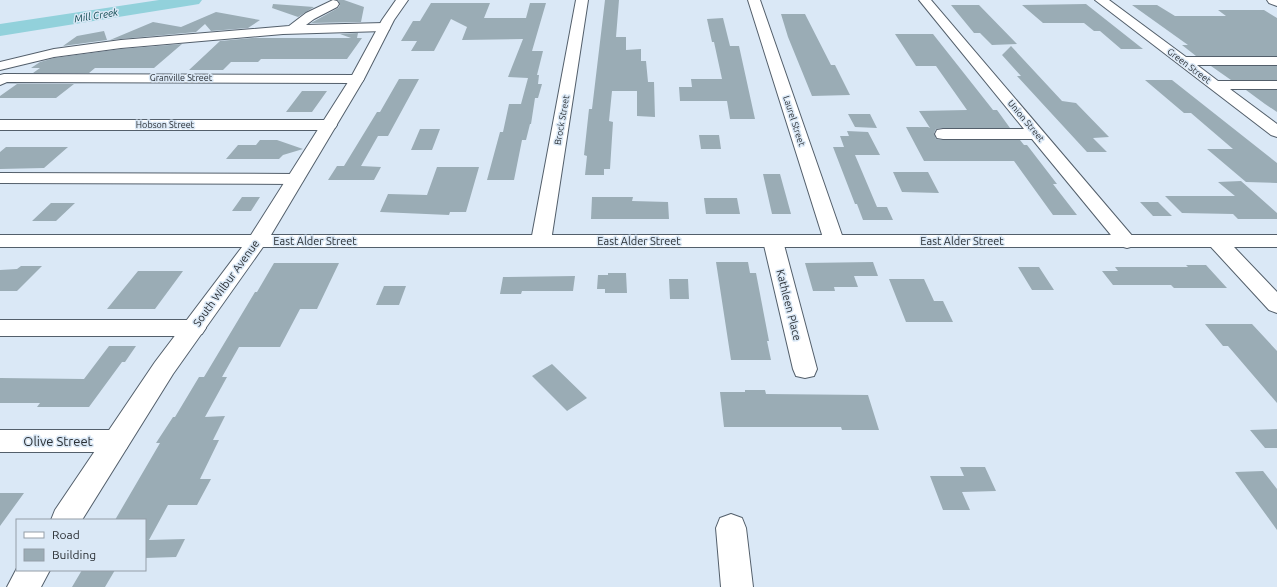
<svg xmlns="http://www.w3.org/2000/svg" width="1277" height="587" viewBox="0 0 1277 587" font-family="Ubuntu,sans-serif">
  <rect width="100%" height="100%" fill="#dae8f6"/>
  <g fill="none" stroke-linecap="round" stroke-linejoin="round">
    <path fill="#92d1db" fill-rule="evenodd" d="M159,0h43l-3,4 -6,1 -193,31v-12z"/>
  </g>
  <path fill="#9aacb5" d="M338,0h6l20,7 -3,15 -50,1 27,-15 2,-3z
    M605,0h14l-3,37h10v13l15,-1v12h5l2,21h6l1,35 -18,-1v-25h-25l-3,30 4,1 -3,47h-6v6h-19l2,-19 -3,-1 5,-46h3z
    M431,3h59l-6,15h42l4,-15h16l-14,48h11l-6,24h2l-1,9h4l-4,14h-3l-4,26h-1l-4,16h-4l-8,40h-27l13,-48h3l6,-28h12l7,-26 -20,-1 15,-38 -61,1 5,-13 -16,-8 -17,32h-23l6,-10h-16l12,-20h7z
    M273,4l41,3 -16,10 -26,-9z
    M1086,4l57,45h-22l-21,-18h-6l-10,-8h-41l-21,-18z
    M951,5h28l38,39 -25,1 -12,-12h-6z
    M1132,5h25l18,11h51l-8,-6h46l13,8v38h-81l-14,-11h6z
    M216,12l44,8 -12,8 -37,3 -6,-7 -9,8 -86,8 43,-18 28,5z
    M781,14h24l26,51h4l15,30 -38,1 -24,-59z
    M723,18l7,28h9l16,73h-25l-3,-18h-47l-1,-14h13l-1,-8h31l-8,-37h-2l-5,-23z
    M104,31l3,9 -44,6 14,-10z
    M358,33l-1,5h5l-15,21h-86l-3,3h-27l-8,8h-34l31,-29 32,-3h99l-11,-4z
    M895,34h38l60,76h4l13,18h-67l-7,1 -2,4 2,6 7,1h77l4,5h3l30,39h-4l24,31h-24l-39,-54h-90l-18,-34h22l2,1 -11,-17 48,-1 -31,-44h-20z
    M182,44l-28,24h-59l-6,5h-56l7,-5h-9l9,-6 14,-4 67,-9z
    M1011,46l51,55 14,2 33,34 -16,1 14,14h-20l-47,-51 -23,-25h4l-19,-21z
    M1211,66h66v14h-46z
    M399,79h20l-31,57h-10l-17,30 20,1 -7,13h-46l9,-14h7l33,-54h3z
    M1145,80h27l105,83v20l-31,-1 -39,-33h26l-42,-36h-7z
    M17,84h57l-18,14h-56v-2z
    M1246,90h31v22l-12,-8z
    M302,91h25l-15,21h-26z
    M848,114h22l7,14 -22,-1z
    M420,129h20l-8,21h-21z
    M847,131l21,1 12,23h-25l22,52h10l6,13h-30l-6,-16h-2l-22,-57h11l-4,-11h9z
    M699,135h20l2,14h-20z
    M260,140h17l26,9 -20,6 -4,4h-53l12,-14h18z
    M6,147h62l-24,21 -44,1v-17z
    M437,167h42l-13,45h-16l-1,3 -69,-3 8,-18 39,1z
    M893,172h35l11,21 -37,-1z
    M763,174h17l11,40h-19z
    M1241,181l36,32v6h-39l-5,-5 -51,-1 -17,-17h70l-17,-14z
    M242,197h18l-9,14h-19z
    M592,197h41l-1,4 36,1 1,17h-78z
    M704,198h33l3,16h-34z
    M1140,202h18l14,14h-19z
    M51,203h24l-19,18h-24z
    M716,262h32l2,11h6l13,68h-2l4,19h-40z
    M873,262l5,14h-24l4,11h-24l1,4h-22l-8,-28z
    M274,263h65l-22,46h-17l-20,38h-41l-17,30h5l-22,40 20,-1 -12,24h6l-19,39h11l-14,26h-29l-19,35 36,-1 -9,18 -31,1v-38h-30l45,-77h-4l17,-26h2l24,-40h5l51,-85h2z
    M1186,265h20l21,23h-53l-3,-3h-58l-11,-14h16l-3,-4h73z
    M21,266h21l-25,25h-17v-21l17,-1z
    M1018,267h21l15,23h-22z
    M138,271h45l-28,38h-48z
    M608,273h18l1,20h-22v-4h-8l1,-14h10z
    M575,276l-2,15h-51l-1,3h-21l3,-17z
    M669,279h19l1,20h-19z
    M889,279h35l10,22h9l10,21h-47z
    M384,286h22l-7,19h-23z
    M1205,324h47l25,27v52l-49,-57h-5z
    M109,346h27l-11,16h-3l-33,45h-52l3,-4h-40v-25l84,1z
    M552,364l35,34 -20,13 -35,-35z
    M745,390h20l1,4 102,1 11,35h-37l-1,-3h-117l-4,-35h25z
    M1277,429v19h-12l-15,-18z
    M960,467h25l11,24 -34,1 8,18h-27l-13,-34h34z
    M1263,471l14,18v41l-42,-58z
    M0,493h24l-24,33z
    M82,570h33l-10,17h-33z"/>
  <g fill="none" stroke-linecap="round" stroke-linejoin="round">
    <defs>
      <path id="minor" d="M333,0l4,1 2,3 -2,3 -23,12 -8,6 78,-2 5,1 1,3 -1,3 -5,1 -101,3 -162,14 -67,9 -54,13v-8l54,-13 67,-9 168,-14 17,-13z
        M576,0h12l-37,241 -3,4 -7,2 -7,-2 -3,-4z
        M748,0h12l84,241 -3,4 -7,2 -7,-2 -3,-4z
        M919,0h12l203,238 3,4 -3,4 -7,2 -7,-2 -88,-107h-89l-6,-1 -2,-4 2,-4 6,-1h81z
        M1095,0h14l77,57h91v8h-80l21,16h59v8h-47l47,35v13l-6,-2z
        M1267,0h10v6l-8,-3z
        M4,74l353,1 5,1 2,3 -2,3 -5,1 -350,-1 -7,3v-10z
        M0,120h329l6,2 2,3 -2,3 -6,2h-329z
        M0,173l295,1 6,1 3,4 -3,4 -6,1 -295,-1z
        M773,235l7,2 3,4 34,128 -3,7 -9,2 -9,-2 -3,-7 -30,-128 3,-4z
        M0,320h194l8,2 4,6 -4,6 -8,2h-194z
        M0,430h116l10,3 4,8 -4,8 -10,3h-116z
        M731,514l11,4 4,10 7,59h-32l-5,-59 4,-10z"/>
      <path id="major" d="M396,0h12l-14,20 -30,59 -93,156h1006v12h-43l43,45v21l-8,-3 -58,-63h-948l-90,127 -91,146h-31l4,-10 100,-148 87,-115h-242v-12h251l99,-156 32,-59z
        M17,568v2h33l-9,17h-34z"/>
    </defs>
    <use href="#minor" stroke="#535f6b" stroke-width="2"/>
    <use href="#major" stroke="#535f6b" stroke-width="2"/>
    <use href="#minor" fill="#fff" fill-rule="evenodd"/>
    <use href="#major" fill="#fff" fill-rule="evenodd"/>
  </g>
  <g text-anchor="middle" stroke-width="3" stroke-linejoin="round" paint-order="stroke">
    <g font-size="9" fill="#2a2f34" stroke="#dae8f6">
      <text transform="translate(1189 66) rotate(37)" y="3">Green Street</text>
      <text x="181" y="81">Granville Street</text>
      <text transform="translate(562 120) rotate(-80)" y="3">Brock Street</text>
      <text transform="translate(794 121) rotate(72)" y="3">Laurel Street</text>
      <text transform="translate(1026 121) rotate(50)" y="3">Union Street</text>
      <text x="165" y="128">Hobson Street</text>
    </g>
    <g font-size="10" font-style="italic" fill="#003c43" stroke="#dae8f6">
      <text transform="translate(96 15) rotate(-9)" y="4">Mill Creek</text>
    </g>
    <g font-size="11" fill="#2a2f34" stroke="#dae8f6">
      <text x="315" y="245">East Alder Street</text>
      <text x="639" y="245">East Alder Street</text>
      <text x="962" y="245">East Alder Street</text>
      <text transform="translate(226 283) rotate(-54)" y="4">South Wilbur Avenue</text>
      <text transform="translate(789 305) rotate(76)" y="4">Kathleen Place</text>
    </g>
    <g font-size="13" fill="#2a2f34" stroke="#dae8f6">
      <text x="58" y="446">Olive Street</text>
    </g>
  </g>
  <rect x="16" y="519" width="130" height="52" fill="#dae8f6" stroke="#949ea8"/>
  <rect x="24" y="532" width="20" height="6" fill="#ffffff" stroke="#949ea8"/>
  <text x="52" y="539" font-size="12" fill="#2a2f34">Road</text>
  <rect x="24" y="549" width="20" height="12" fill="#9aacb5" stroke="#949ea8"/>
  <text x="52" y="559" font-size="12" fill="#2a2f34">Building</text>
</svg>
